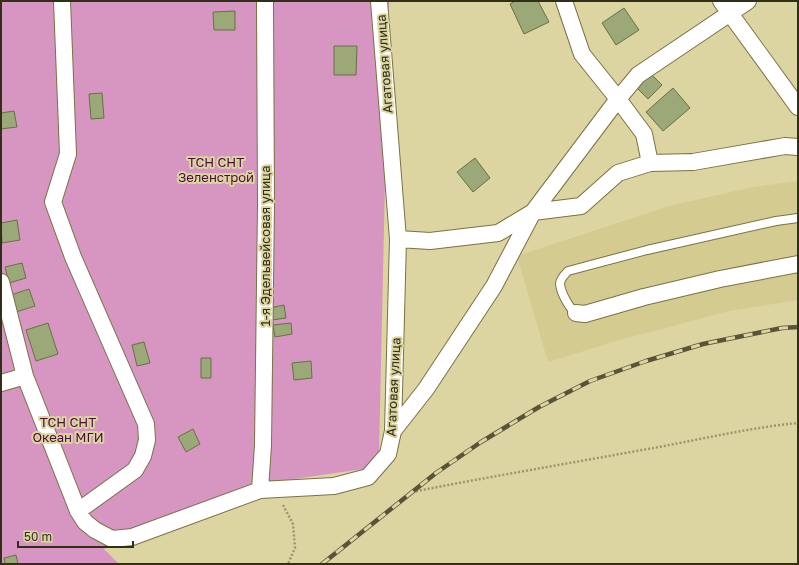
<svg xmlns="http://www.w3.org/2000/svg" width="799" height="565" viewBox="0 0 799 565" font-family="'Golos Text',sans-serif">
  <rect width="100%" height="100%" fill="#dcd4a1"/>
  <path fill="#d4cb91" d="M798,181v119l-69,11 -113,30 -68,21 -31,-106 152,-50 84,-19z"/>
  <path fill="#d796c1" d="M1,1h388l-10,454 -16,14 -96,14 -91,32 -72,34 15,15h-118z"/>
  <path fill="#9ba878" stroke="#667144" d="M515,1h23l11,21 -25,12 -14,-30z
    M624,8l15,22 -23,15 -14,-22z
    M235,11v19h-21l-1,-18z
    M334,46h23l-1,29h-22z
    M650,73l12,12 -14,14 -12,-12z
    M673,88l17,20 -27,23 -17,-19z
    M102,93l2,25 -13,1 -2,-25z
    M14,111l3,16 -16,2v-16z
    M475,158l15,20 -17,14 -16,-20z
    M17,220l3,20 -18,3 -1,-20z
    M22,263l4,15 -17,5 -4,-16z
    M29,289l6,17 -19,6 -5,-17z
    M284,305l2,13 -14,2 -2,-12z
    M48,323l10,31 -22,7 -10,-31z
    M291,323l1,11 -17,3 -2,-12z
    M144,342l6,21 -13,3 -5,-21z
    M201,358h10v20h-10z
    M311,361l1,17 -18,2 -2,-17z
    M193,429l7,15 -14,8 -8,-15z
    M16,555l2,9h-13l-1,-6z"/>
  <g fill="none" stroke-linecap="round" stroke-linejoin="round">
    <defs>
      <path id="service" d="M576,313c-7,-5 -15,-20 -16,-29 0,-5 5,-10 8,-13l79,-21 129,-29 22,-3"/>
      <path id="minor" d="M62,1l6,153 -15,48 20,55 73,167 1,16 -4,16 -8,14 -57,41
        M564,1l18,53 36,45 26,35 6,29
        M721,1l77,106
        M398,239l32,2 68,-8 35,-21 48,-6 37,-33 32,-10 43,-1 92,-16 13,1
        M1,282l24,94 53,135 7,11 10,8 17,9 20,-2 128,-47 74,-4 34,-9 20,-23 5,-23 5,-192 -19,-238
        M576,313l9,1 59,-17 76,-18 78,-15
        M1,383l24,-7
        M393,431l33,-42 68,-103 39,-74 85,-113 20,-24 110,-74
        M260,490l3,-45 3,-241 -1,-203"/>
    </defs>
    <use href="#service" stroke="#7a7243" stroke-width="10"/>
    <use href="#minor" stroke="#7a7243" stroke-width="18"/>
    <path stroke="#9c966e" stroke-width="2.5" stroke-dasharray="2 2" stroke-linecap="butt" d="M412,492c76,-15 153,-28 230,-42 52,-9 104,-22 156,-27
      M283,505l10,19 2,24 -7,16"/>
    <use href="#service" stroke="#fff" stroke-width="8"/>
    <use href="#minor" stroke="#fff" stroke-width="16"/>
    <defs>
      <path id="rail" d="M322,564l114,-91 45,-31 58,-35 51,-26 56,-20 57,-17 79,-16 16,-1"/>
    </defs>
    <use href="#rail" stroke="#585439" stroke-width="4.5"/>
    <use href="#rail" stroke="#dcd4a1" stroke-width="3" stroke-dasharray="9" stroke-linecap="butt"/>
  </g>
  <g text-anchor="middle" stroke-width="4" stroke-linejoin="round" paint-order="stroke">
    <g font-size="13" fill="#312e1a" stroke="#dcd4a1">
      <text transform="translate(384 64) rotate(-94)" y="5">Агатовая улица</text>
      <text transform="translate(265 246) rotate(-90)" y="5">1-я Эдельвейсовая улица</text>
      <text transform="translate(393 387) rotate(-87)" y="5">Агатовая улица</text>
    </g>
    <g font-size="13" fill="#490d3a" stroke="#dcd4a1">
      <text x="216" y="167">ТСН СНТ<tspan x="216" dy="15">Зеленстрой</tspan></text>
      <text x="68" y="427">ТСН СНТ<tspan x="68" dy="15">Океан МГИ</tspan></text>
    </g>
  </g>
  <rect width="799" height="565" fill="none" stroke="#312e1a" stroke-width="4"/>
  <path d="M18 541v6h115v-6" fill="none" stroke="#312e1a" stroke-width="2"/>
  <text x="24" y="541" font-size="12" fill="#312e1a" stroke="#dcd4a1" stroke-width="3" paint-order="stroke">50 m</text>
</svg>
